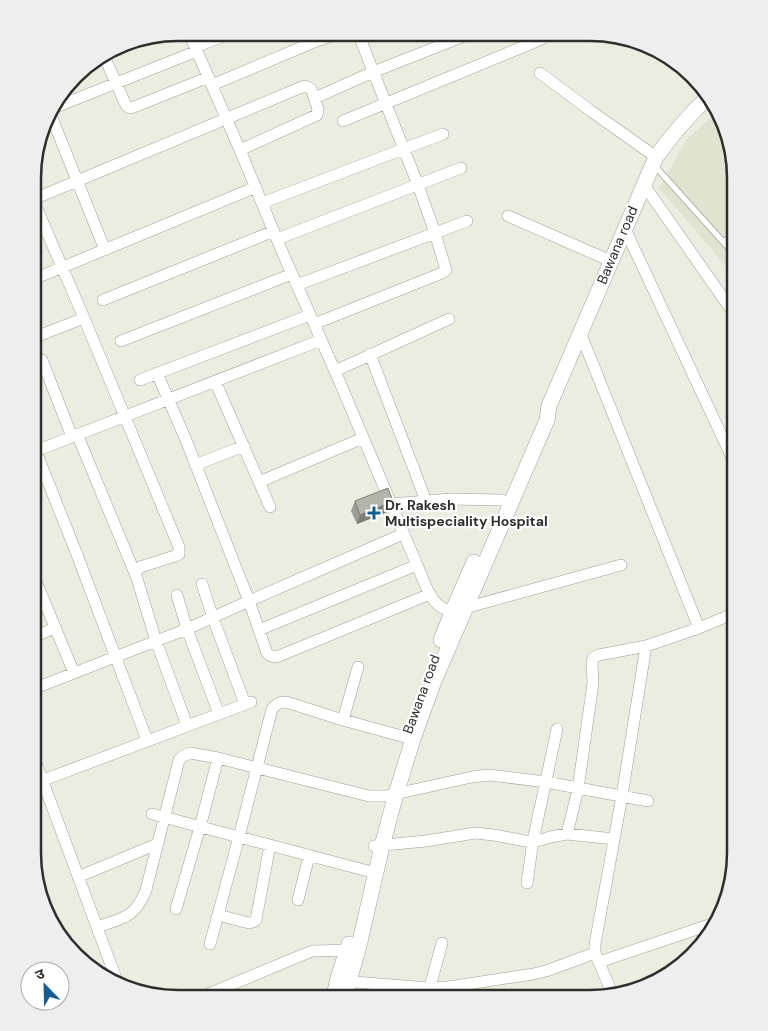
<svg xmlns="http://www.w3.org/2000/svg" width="768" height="1031" viewBox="0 0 768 1031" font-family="'DM Sans','Noto Sans Devanagari',sans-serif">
  <rect width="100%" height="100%" fill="#ebede1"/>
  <path fill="#e0e3d0" d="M718,111l2,3 15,64v99l-76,-89 28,-49z"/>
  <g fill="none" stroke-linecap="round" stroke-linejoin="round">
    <defs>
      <path id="lane" d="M654,165l81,90
        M724,242l11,-9"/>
      <path id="street" d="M189,33l51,117 41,99 57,129 79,187c6,13 13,39 28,44 6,2 14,0 20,-1l156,-43
        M195,47l36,-14
        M104,56l21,47c2,5 4,5 9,4l75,-30
        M540,73l51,38 65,46
        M212,85l102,-43 25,-9
        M315,98l58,-26 99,-39
        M51,109l146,-58
        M50,113l55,137
        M343,121l199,-82
        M644,185l91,130
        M34,199l268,-112 3,-1 6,3 7,20 -1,6 -77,35
        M34,202l50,116 95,229v7l-4,2 -35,11 -5,5 21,69 31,84
        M262,203l181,-69
        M508,216l103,45
        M625,229l110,235
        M277,239l184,-71
        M34,279l222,-92
        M297,285l170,-64
        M103,300l171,-69
        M314,324l128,-51 4,-3 -11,-37 -17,-48 -60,-152
        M580,332l119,296
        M33,338l51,-20
        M121,341l171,-67
        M370,354l56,147
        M42,360l30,77
        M732,368l3,8
        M335,371l114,-52
        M140,380l170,-65
        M215,381l55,126
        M77,434l59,142
        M33,444l43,108 71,188
        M33,452l288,-112
        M195,465l49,-19
        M259,482l104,-44
        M391,504l60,-5 51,1
        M403,534l-154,67 18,52c4,4 7,4 12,3l151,-62
        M33,574l41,99
        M202,584l11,34 32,86
        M177,595l10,34 32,85
        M259,630l158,-65
        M33,637l22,-9
        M33,689l154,-60 62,-28 -63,-161 -29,-67
        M343,720l15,-53
        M33,755l84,226
        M33,784l218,-82
        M152,814l216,57
        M567,834l11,-45 15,-106 -1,-20 1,-5 6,-3 47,-9 53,-18 36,-15
        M374,846l52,-5 49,-8 19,2 31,6h8l8,-1 9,-3 17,-3 47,5
        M78,877l79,-33
        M527,883l6,-42 24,-112
        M298,900l11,-44
        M176,909l24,-82 18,-69
        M218,915l31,8 4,-1 3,-2 14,-75
        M97,927c26,-9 38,-9 49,-37l33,-130 4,-4 8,-3 27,5 151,38h17l86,-19 17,-2 57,7 102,19
        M210,944l29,-107 33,-128c4,-5 7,-7 14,-7l57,18 62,17
        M599,962l116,-39
        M342,981l87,7 19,-1 85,-13 13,-3 49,-18
        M648,985l8,-3
        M612,993l-17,-40v-9l27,-148 24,-150
        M201,997l111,-46 42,-1
        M427,998l15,-55"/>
      <path id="secondary" d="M441,640l12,-30 21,-48
        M334,998l3,-17 12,-37
        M344,998l14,-48 24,-104 14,-52 17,-55 21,-58 113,-261 2,-14 107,-249c16,-22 31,-40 51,-59"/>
    </defs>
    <use href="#lane" stroke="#9fa196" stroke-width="7"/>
    <use href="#street" stroke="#9fa196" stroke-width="12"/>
    <use href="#secondary" stroke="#9fa196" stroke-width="16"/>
    <use href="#lane" stroke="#fff" stroke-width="5.5"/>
    <use href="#street" stroke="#fff" stroke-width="11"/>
    <use href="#secondary" stroke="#fff" stroke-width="15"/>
  </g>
  <path fill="#9a9c92" d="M355,501l35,10 -33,13 -6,-13z"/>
  <path fill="#7d7f77" d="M393,501l-3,10 -33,13 3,-9z"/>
  <path fill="#b3b5aa" stroke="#7d7f77" d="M388,488l5,13 -33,14 -5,-14z"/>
  <path fill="#175c90" stroke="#fff" stroke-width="2" d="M371.5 505.5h5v5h5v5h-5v5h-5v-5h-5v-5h5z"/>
  <g text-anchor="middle" stroke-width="4.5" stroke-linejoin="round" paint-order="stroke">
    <g font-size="14" fill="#2e2f2b" stroke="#fff">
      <text transform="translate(617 245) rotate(-67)" y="5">Bawana road</text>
      <text transform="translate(421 694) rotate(-70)" y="5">Bawana road</text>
    </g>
    <g font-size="14" font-weight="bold" fill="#2e2f2b" stroke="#fff" text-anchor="start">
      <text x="385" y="510">Dr. Rakesh<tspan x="385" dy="16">Multispeciality Hospital</tspan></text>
    </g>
  </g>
  <path d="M0 0H768V1031H0ZM178 41H590A137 137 0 0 1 727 178V853A137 137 0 0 1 590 990H178A137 137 0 0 1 41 853V178A137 137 0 0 1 178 41Z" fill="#eee" fill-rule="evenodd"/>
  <path fill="none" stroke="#2e2f2b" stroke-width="2.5" d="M178 41H590A137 137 0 0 1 727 178V853A137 137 0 0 1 590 990H178A137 137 0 0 1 41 853V178A137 137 0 0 1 178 41Z"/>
  <g transform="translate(45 986) rotate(337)"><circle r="24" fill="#ffffff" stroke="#abacaa"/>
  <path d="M0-4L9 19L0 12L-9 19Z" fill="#175c90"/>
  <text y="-8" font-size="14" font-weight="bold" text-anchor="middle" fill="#2e2f2b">उ</text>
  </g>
</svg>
